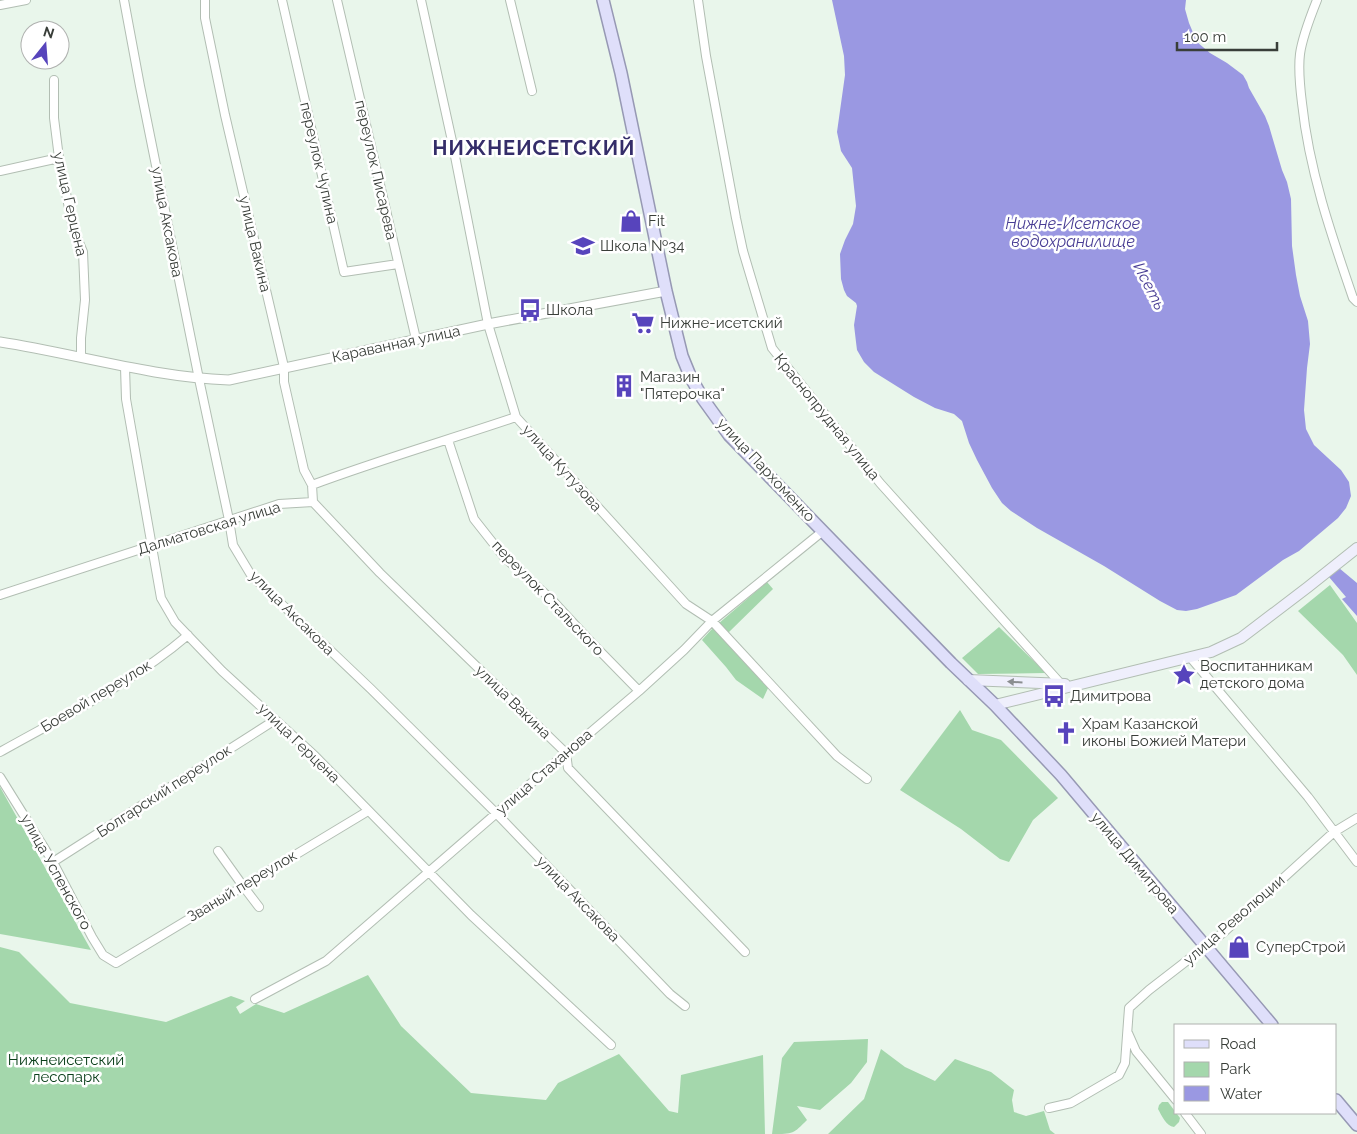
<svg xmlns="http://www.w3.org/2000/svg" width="1357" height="1134" viewBox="0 0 1357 1134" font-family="Raleway,sans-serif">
  <rect width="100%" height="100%" fill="#e9f6eb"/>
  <path fill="#a4d7ac" d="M767,582l6,7 -45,44 41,53 -6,13 -27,-19 -10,-13 -24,-27 9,-10z
    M1330,585l27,38v52l-14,-20 -45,-44z
    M999,627l47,46 -68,1 -16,-16z
    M960,710l12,20 29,10 57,58 -25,22 -24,42 -9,-3 -39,-30 -61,-39z
    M0,787l91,163 -91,-16z
    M0,947l19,5 51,51 96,19 65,-26 14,5 -9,6 4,7 16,-10 28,9 84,-38 33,51 70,67 75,7 12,-17 61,-29 50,57 9,2 3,-38 82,-20 2,79h-765z
    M868,1039l-1,23 -16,21 -31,27 -23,-4 10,14c-14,14 -13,14 -35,14l10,-76 12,-16z
    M881,1049l24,18 30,14 20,-22 36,13 23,18 -2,10 2,12 12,4 18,-5 6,19 5,4h-227l36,-35z
    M1162,1102h6l12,16 -1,4 -5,5c-8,-1 -12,-11 -16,-18l1,-4z"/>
  <path fill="#9a98e2" d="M832,0h354l-1,9 4,14 8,19 13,11 17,10 16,12 4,7 2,6 16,28 4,10 13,44 5,12 4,17 1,47 4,29 4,21 8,25 2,23 -3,24 -3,42 2,19 8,16 27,25 8,12 2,14 -5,12 -8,10 -39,33 -16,9 -47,35 -39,14 -11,2 -9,-1 -17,-9 -56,-35 -67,-38 -26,-17 -9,-8 -10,-15 -15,-28 -8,-17 -7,-22 -8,-7 -19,-6 -21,-11 -40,-25 -10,-10 -7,-12 -1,-8 -2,-17 3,-19 -1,-3 -9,-7 -3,-6 -3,-11 -1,-25 5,-14 8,-16 3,-18 -4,-38 -11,-17 -4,-19 8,-57 -1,-19z
    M1339,568l18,15v33l-15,-17 4,-2 -17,-20z"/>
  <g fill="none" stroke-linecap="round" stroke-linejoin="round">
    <defs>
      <path id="minor" d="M124,0l16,86 59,293 30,141 4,25 18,30 120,114 125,124 174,181 15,12
        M205,0v18l20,97 59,252v15l20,88 8,15
        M282,0l62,272 54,-8
        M337,0l79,339
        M421,0l31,141 36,183 28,93 170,187 26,17 125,135 30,23
        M510,0l22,91
        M698,0l8,56 30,162 7,33 29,97 108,135 181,201
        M1317,0c-6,15 -15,39 -17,54 -2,16 0,33 2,49 7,67 29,131 51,195l4,4
        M0,5l26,-5
        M54,80v38l5,40 14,70 10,24 2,48 -4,38v19
        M0,171l59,-13
        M125,367l1,32 35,199 14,24 47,49 93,85 156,159 140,130
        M448,440l26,79 30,38 47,42 38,41 50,51
        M313,502l67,71 186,180 2,15 177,184
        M0,595l279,-91 34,-2 -1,-17c67,-25 136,-45 204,-68
        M1190,657l118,140 49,65
        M0,752c64,-36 132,-69 188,-117
        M0,777l53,85 39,75 11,18 13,8 252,-152
        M218,851l25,35 16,21
        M53,862l222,-142
        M255,999l71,-38 218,-189 95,-81 45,-41 28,-29 111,-90
        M1128,1033l8,18 40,49
        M1049,1108l22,-5 48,-28 6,-12 4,-55 20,-18 75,-58 110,-100 23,-14
        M1185,1113l16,21"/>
      <path id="tertiary" d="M0,342c77,12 151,35 229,38l259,-56 178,-33"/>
      <path id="secondary" d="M968,680l97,4
        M995,705l216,-53 30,-14 67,-51 49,-39"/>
      <path id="primary" d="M603,0l18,73 45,218 16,65 9,22 12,21 26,36 222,228 44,42 66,70 211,250
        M1336,1100l21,25"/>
    </defs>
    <use href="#minor" stroke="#b2beb3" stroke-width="10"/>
    <use href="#tertiary" stroke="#b2beb3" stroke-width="11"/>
    <use href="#secondary" stroke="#b2beb3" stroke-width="12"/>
    <use href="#primary" stroke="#9799b4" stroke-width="14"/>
    <use href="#minor" stroke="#fff" stroke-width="8"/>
    <use href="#tertiary" stroke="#fff" stroke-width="9"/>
    <use href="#secondary" stroke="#efeffc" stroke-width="10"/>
    <use href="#primary" stroke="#dfdffa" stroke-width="11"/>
  </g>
  <defs><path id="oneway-solid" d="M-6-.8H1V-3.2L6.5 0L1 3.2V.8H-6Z" transform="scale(1.25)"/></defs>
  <use fill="#8b8e91" href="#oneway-solid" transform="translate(1015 682) rotate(-177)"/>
  <defs>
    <symbol id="shop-bare" viewBox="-9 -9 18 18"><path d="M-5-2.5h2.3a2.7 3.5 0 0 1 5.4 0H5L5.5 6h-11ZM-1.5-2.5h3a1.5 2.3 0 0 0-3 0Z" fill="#5744bc" stroke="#fff" stroke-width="2.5" paint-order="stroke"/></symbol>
    <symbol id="school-bare" viewBox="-9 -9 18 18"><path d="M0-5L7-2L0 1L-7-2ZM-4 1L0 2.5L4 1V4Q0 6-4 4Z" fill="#5744bc" stroke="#fff" stroke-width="2.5" paint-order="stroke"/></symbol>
    <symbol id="bus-bare" viewBox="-9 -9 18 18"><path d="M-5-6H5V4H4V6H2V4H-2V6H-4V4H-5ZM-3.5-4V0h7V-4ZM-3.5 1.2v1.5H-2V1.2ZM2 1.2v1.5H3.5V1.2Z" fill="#5744bc" stroke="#fff" stroke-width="2.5" paint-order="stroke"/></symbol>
    <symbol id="supermarket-bare" viewBox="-9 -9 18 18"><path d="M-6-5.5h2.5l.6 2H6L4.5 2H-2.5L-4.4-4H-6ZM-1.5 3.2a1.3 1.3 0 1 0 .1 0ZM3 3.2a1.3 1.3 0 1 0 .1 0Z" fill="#5744bc" stroke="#fff" stroke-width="2.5" paint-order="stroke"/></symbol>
    <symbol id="building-bare" viewBox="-9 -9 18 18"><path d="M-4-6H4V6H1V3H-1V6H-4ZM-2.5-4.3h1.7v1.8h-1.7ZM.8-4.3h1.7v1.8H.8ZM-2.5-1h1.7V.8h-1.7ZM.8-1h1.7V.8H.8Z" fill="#5744bc" stroke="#fff" stroke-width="2.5" paint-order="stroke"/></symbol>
    <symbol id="sight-bare" viewBox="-9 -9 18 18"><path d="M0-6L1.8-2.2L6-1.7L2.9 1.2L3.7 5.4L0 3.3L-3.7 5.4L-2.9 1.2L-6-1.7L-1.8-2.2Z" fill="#5744bc" stroke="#fff" stroke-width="2.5" paint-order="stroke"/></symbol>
    <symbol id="church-bare" viewBox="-9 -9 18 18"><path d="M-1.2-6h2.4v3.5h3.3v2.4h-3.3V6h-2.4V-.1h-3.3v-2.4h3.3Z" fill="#5744bc" stroke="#fff" stroke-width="2.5" paint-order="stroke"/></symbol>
  </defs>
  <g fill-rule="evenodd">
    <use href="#shop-bare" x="615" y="205" width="32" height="32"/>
    <use href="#school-bare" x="567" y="230" width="32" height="32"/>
    <use href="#bus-bare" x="514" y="294" width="32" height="32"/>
    <use href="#supermarket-bare" x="627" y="307" width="32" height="32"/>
    <use href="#building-bare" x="608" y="370" width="32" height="32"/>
    <use href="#sight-bare" x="1168" y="659" width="32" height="32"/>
    <use href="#bus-bare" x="1038" y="680" width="32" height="32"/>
    <use href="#church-bare" x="1050" y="717" width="32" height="32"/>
    <use href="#shop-bare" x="1223" y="931" width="32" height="32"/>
  </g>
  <g text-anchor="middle" stroke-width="5" stroke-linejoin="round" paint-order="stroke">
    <g font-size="15" fill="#393e39" stroke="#fff">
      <text transform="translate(319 163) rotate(77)" y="5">переулок Чупина</text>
      <text transform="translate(376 170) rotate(77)" y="5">переулок Писарева</text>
      <text transform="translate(70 204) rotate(77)" y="5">улица Герцена</text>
      <text transform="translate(167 222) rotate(79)" y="5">улица Аксакова</text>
      <text transform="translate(255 244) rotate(77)" y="5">улица Вакина</text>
      <text transform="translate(396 344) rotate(-12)" y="5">Караванная улица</text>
      <text transform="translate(827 417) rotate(51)" y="5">Краснопрудная улица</text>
      <text transform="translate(562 468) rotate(48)" y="5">улица Кутузова</text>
      <text transform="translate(766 470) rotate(47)" y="5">улица Пархоменко</text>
      <text transform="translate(209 528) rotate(-17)" y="5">Далматовская улица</text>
      <text transform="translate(548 598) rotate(46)" y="5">переулок Стальского</text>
      <text transform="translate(292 613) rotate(45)" y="5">улица Аксакова</text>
      <text transform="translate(96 696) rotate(-31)" y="5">Боевой переулок</text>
      <text transform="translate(513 702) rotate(44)" y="5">улица Вакина</text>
      <text transform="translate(299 743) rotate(44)" y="5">улица Герцена</text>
      <text transform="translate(544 772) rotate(-41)" y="5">улица Стаханова</text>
      <text transform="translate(164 791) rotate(-33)" y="5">Болгарский переулок</text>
      <text transform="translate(1135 863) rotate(50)" y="5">улица Димитрова</text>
      <text transform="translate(56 872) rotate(61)" y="5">улица Успенского</text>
      <text transform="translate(242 886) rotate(-31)" y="5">Званый переулок</text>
      <text transform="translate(578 899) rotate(46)" y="5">улица Аксакова</text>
      <text transform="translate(1234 920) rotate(-41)" y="5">улица Революции</text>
    </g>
    <g font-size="15" fill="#393e39" stroke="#fff" text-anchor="start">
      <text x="648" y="226">Fit</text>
      <text x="600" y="251">Школа №34</text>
      <text x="546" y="315">Школа</text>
      <text x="660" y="328">Нижне-исетский</text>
      <text x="640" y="382">Магазин<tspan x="640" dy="17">"Пятерочка"</tspan></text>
      <text x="1200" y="671">Воспитанникам<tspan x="1200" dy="17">детского дома</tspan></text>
      <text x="1070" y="701">Димитрова</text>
      <text x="1082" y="729">Храм Казанской<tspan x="1082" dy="17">иконы Божией Матери</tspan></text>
      <text x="1256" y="952">СуперСтрой</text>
    </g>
    <g font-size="15" fill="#0b401b" stroke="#fff">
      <text x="66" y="1065">Нижнеисетский<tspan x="66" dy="17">лесопарк</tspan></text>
    </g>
    <g font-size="16" font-style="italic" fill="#483d94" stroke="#fff">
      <text x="1073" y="229">Нижне-Исетское<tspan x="1073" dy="18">водохранилище</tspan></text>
      <text transform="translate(1150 286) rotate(63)" y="6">Исеть</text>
    </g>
    <g font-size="20" font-weight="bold" letter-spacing="1" fill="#342d69" stroke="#fff">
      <text x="534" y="155">НИЖНЕИСЕТСКИЙ</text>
    </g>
  </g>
  <rect x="1174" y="1024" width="162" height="90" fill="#ffffff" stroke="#b0b2b0"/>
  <rect x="1184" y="1040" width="25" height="8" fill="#dfdffa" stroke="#b0b2b0"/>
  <text x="1220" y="1049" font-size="15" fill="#393e39">Road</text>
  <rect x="1184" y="1062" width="25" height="15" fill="#a4d7ac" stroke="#b0b2b0"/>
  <text x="1220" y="1074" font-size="15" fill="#393e39">Park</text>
  <rect x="1184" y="1086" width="25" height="15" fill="#9a98e2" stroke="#b0b2b0"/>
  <text x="1220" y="1099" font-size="15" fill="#393e39">Water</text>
  <g transform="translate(45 45) rotate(17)"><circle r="24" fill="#ffffff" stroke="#b0b2b0"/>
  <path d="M0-4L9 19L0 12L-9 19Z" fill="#5744bc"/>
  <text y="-8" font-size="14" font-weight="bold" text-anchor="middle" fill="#393e39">N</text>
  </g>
  <path d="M1177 42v8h100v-8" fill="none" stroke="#393e39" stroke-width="2.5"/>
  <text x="1184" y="42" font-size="15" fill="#393e39" stroke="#ffffff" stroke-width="4" paint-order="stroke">100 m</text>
</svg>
